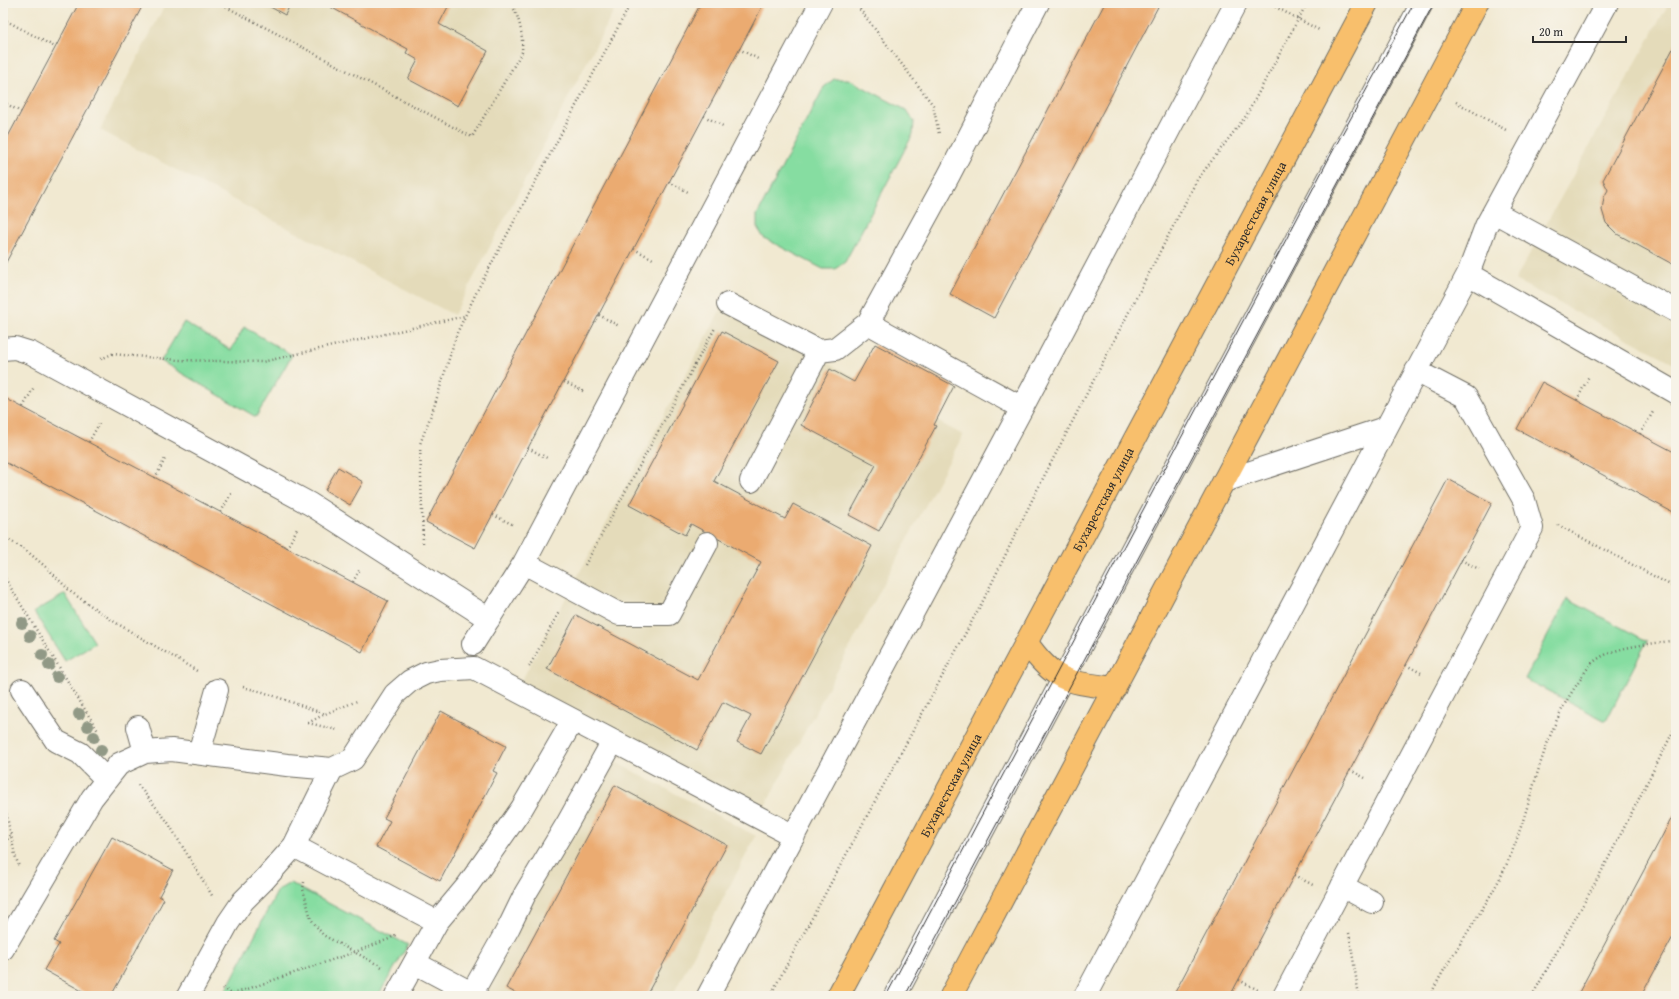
<svg xmlns="http://www.w3.org/2000/svg" width="1679" height="999" viewBox="0 0 1679 999" font-family="'Gentium Book Plus',serif">
  <rect width="100%" height="100%" fill="#f7f3e8"/>
  <filter id="ink" filterUnits="userSpaceOnUse"><feTurbulence type="fractalNoise" baseFrequency=".025" numOctaves="2"/><feDisplacementMap in="SourceGraphic" scale="8" xChannelSelector="R" yChannelSelector="G"/><feConvolveMatrix kernelMatrix="1 2 1 2 8 2 1 2 1" color-interpolation-filters="sRGB"/></filter>
  <filter id="wash" filterUnits="userSpaceOnUse"><feTurbulence type="fractalNoise" baseFrequency=".012" numOctaves="4" result="noise"/><feDisplacementMap in="SourceGraphic" scale="16" xChannelSelector="R" yChannelSelector="G"/><feGaussianBlur stdDeviation="0.9" result="paint"/><feColorMatrix in="noise" values="0 0 0 0 0 0 0 0 0 0 0 0 0 0 0 0 0 1.4 0 .05"/><feComposite in="paint" operator="in"/></filter>
  <g filter="url(#wash)">
    <rect width="100%" height="100%" fill="#f1e9d1"/>
    <path fill="#e4dbba" d="M166,3h452l-164,312 -354,-185z
      M1669,3h7v361l-161,-84z
      M722,307l241,128 -201,377 -247,-119z
      M604,756l152,80 -84,160h-194z"/>
    <path fill="#86dda1" stroke="#588466" d="M834,79h14l58,31 8,11 -1,13 -68,128 -10,7h-12l-59,-31 -7,-11v-12l67,-128z
      M184,322l47,28 13,-23 48,28 -36,62 -95,-56z
      M65,594l30,49 -30,18 -31,-49z
      M1567,599l80,42 -41,80 -81,-42z
      M290,883l118,62 -30,51h-155l55,-106z"/>
    <g id="blocks">
      <path fill="#ebab71" d="M79,3h65l-141,265v-122z
        M263,3h28l-6,12z
        M323,3h127l-11,21 49,27 -30,55 -50,-27 10,-19 -12,-7 2,-4z
        M701,3h63l-289,545 -49,-26z
        M1105,3h55l-166,315 -44,-24z
        M1676,43v223l-59,-32 -11,-11 -4,-13 2,-13 4,-7 -5,-10z
        M722,331l57,30 -65,120 71,38 8,-15 79,42 -111,208 -24,-12 14,-26 -28,-14 -26,48 -150,-81 29,-54 122,65 63,-118 -70,-38 -6,11 -56,-30z
        M875,344l79,42 -20,39 2,1 -57,105 -30,-16 27,-50 -75,-40 29,-56 24,13z
        M1542,382l134,71v61l-159,-85z
        M3,397l385,204 -26,51 -359,-191z
        M338,467l25,15 -13,23 -25,-15z
        M1448,479l44,24 -262,493h-57z
        M441,711l65,35 -13,25 4,2 -57,108 -64,-34 14,-26 -6,-3z
        M615,785l112,60 -81,151h-125l-15,-8z
        M1676,810v121l-2,4 -33,61h-64z
        M112,837l61,33 -14,26 5,3 -53,97h-20l-47,-26 15,-26 -5,-3z"/>
    </g>
  </g>
  <g filter="url(#ink)">
    <use href="#blocks" fill-opacity="0" stroke="#706e65" stroke-width="1"/>
    <g fill="none" stroke-linecap="round" stroke-linejoin="round">
      <defs>
        <path id="minor" d="M1494,212l182,99
          M1468,274l208,119
          M728,304l91,47 16,-2 33,-26 81,-148 89,-172
          M868,323l154,85
          M3,349l12,-1 16,5 279,151 179,115
          M751,481l68,-130
          M1224,481l161,-53
          M524,563l95,51h50l38,-71
          M473,644l51,-81 297,-560
          M22,690l34,51 24,12 26,26
          M138,727l7,25
          M199,753l18,-63
          M294,846l143,76 -41,74
          M1342,886l30,16
          M437,922l31,-37 54,-77 51,-88
          M3,949l89,-151 27,-34 26,-12 27,-2 115,15 45,4 21,-10 42,-65 15,-13 16,-8 14,-3 34,-2 320,168
          M415,963l62,33
          M472,993l37,-66 16,-33 42,-70 46,-83
          M188,996l40,-73 15,-22 21,-21 30,-34 38,-77
          M708,996l314,-588 214,-405
          M895,996l527,-993
          M1085,996l383,-722 18,-48 121,-223
          M1284,996l248,-468 -8,-28 -58,-103 -50,-26"/>
        <g id="major">
          <path d="M1027,643c28,40 42,39 88,45"/>
          <path id="s1" d="M838,996l529,-993"/>
          <path d="M951,996l526,-993"/>
        </g>
      </defs>
      <use href="#minor" stroke="#706e65" stroke-width="24"/>
      <use href="#major" stroke="#706e65" stroke-width="24"/>
      <path stroke="#706e65" stroke-width="2.5" stroke-dasharray="1 3" stroke-linecap="butt" d="M219,3l253,134 50,-85c1,-16 -2,-36 -12,-49
        M855,3l78,102 6,29
        M1268,3l53,28
        M3,19l52,28
        M739,49l21,11
        M3,102l18,10
        M1456,102l50,28
        M704,116l21,11
        M669,182l21,11
        M634,249l21,11
        M599,315l20,11
        M101,359l11,-5 66,6 84,2 203,-46
        M564,382l21,10
        M1577,400l12,-24
        M23,407l11,-20
        M1640,434l13,-22
        M89,442l11,-20
        M528,448l21,11
        M155,478l11,-21
        M221,512l11,-20
        M493,515l21,10
        M1558,525l118,63
        M3,536l25,16 19,16 24,24 42,29 84,50
        M423,543l-3,-99 14,-37 23,-74 21,-44 153,-286
        M287,548l10,-19
        M1461,560l18,9
        M585,565l130,-237
        M3,575l95,156
        M353,582l7,-13
        M1406,665l17,9
        M529,667l30,-55
        M243,687l20,5 62,22
        M308,723l17,-9 32,-13
        M308,723l30,7
        M3,768v1
        M1350,770l17,9
        M138,785l29,36 46,76
        M3,798l12,57 4,12
        M3,846l8,-12
        M1294,875l19,10
        M304,882l-1,7 8,30 12,16 59,32
        M1349,933l10,63
        M1239,980l19,10
        M223,988l12,8
        M233,994l122,-42 34,-13 8,-5
        M770,996l215,-399 50,-103 162,-314 49,-64 61,-113
        M1430,996c22,-45 54,-84 75,-128 28,-60 34,-131 73,-185 4,-6 8,-13 12,-18 21,-20 59,-20 86,-25
        M1532,996l72,-129 72,-141"/>
      <use href="#minor" stroke="#fff" stroke-width="22"/>
      <use href="#major" stroke="#f8bf6c" stroke-width="22"/>
      <path stroke="#2b2b2b" stroke-width="1" d="M886,996l449,-849 79,-144
        M905,996l529,-993"/>
    </g>
    <g fill="#919986">
      <circle cx="22" cy="623" r="6"/>
      <circle cx="30" cy="636" r="6"/>
      <circle cx="42" cy="655" r="6"/>
      <circle cx="49" cy="665" r="6"/>
      <circle cx="57" cy="677" r="6"/>
      <circle cx="79" cy="714" r="6"/>
      <circle cx="88" cy="726" r="6"/>
      <circle cx="94" cy="737" r="6"/>
      <circle cx="101" cy="750" r="6"/>
    </g>
  </g>
  <g text-anchor="middle" stroke-width="3" stroke-linejoin="round" paint-order="stroke">
    <g font-size="13" fill="#2b2b2b" stroke="#f7f3e8">
      <text dy="5" stroke="none"><textPath href="#s1" startOffset="887">Бухарестская улица</textPath></text>
      <text dy="5" stroke="none"><textPath href="#s1" startOffset="563">Бухарестская улица</textPath></text>
      <text dy="5" stroke="none"><textPath href="#s1" startOffset="239">Бухарестская улица</textPath></text>
    </g>
  </g>
  <rect width="1679" height="999" fill="none" stroke="#f7f3e8" stroke-width="16"/>
  <path d="M1533 36v6h93v-6" fill="none" stroke="#2b2b2b" stroke-width="2"/>
  <text x="1539" y="36" font-size="12" fill="#2b2b2b" stroke="#f7f3e8" stroke-width="3" paint-order="stroke">20 m</text>
</svg>
